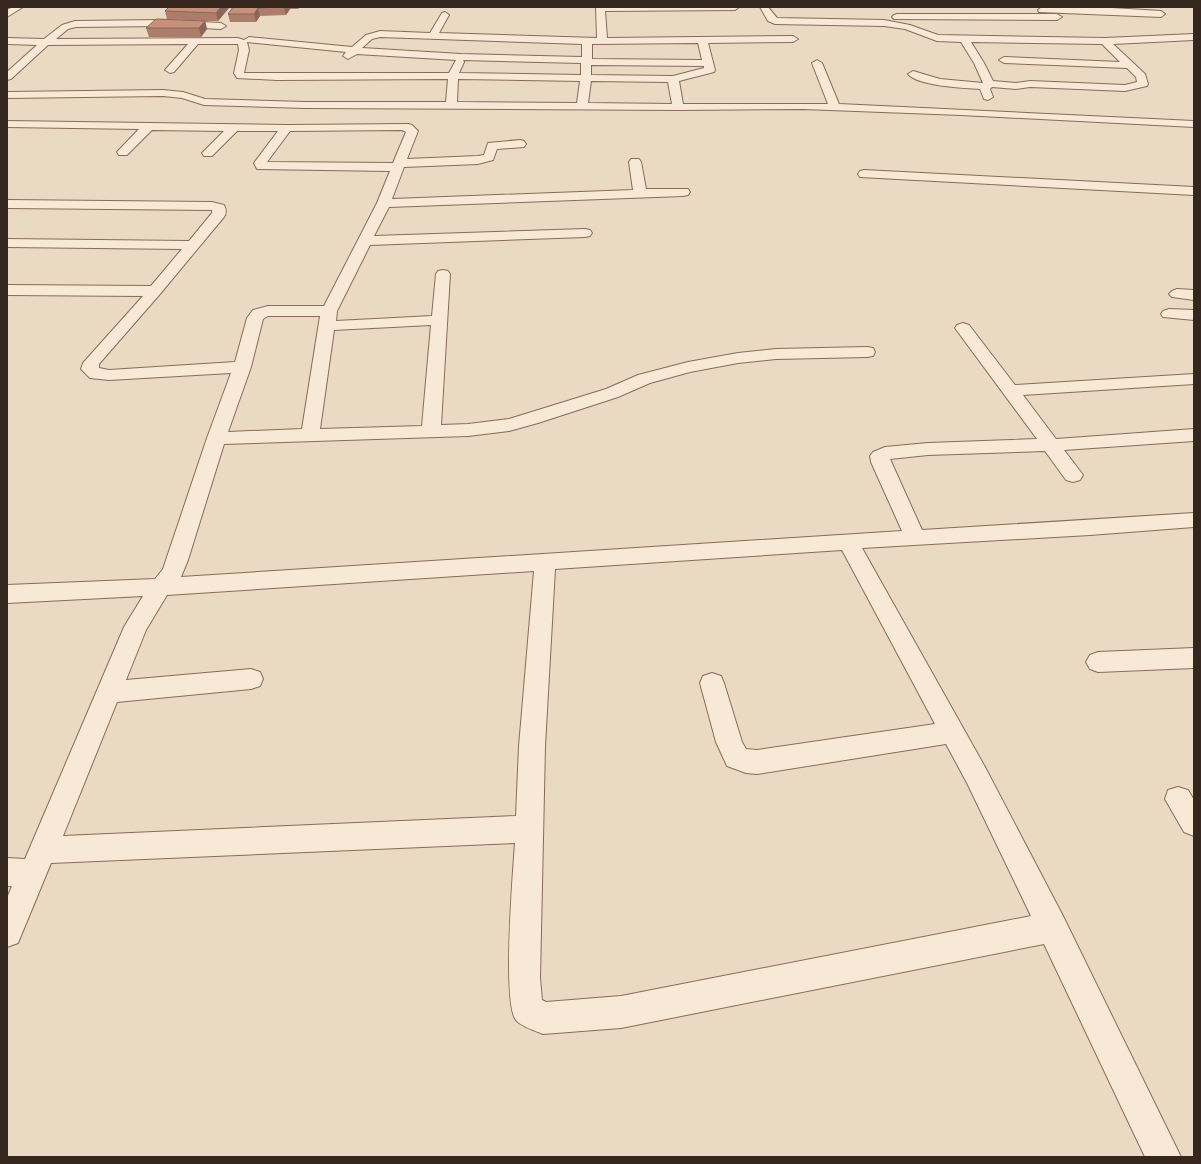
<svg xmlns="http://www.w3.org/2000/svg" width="1201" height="1164" viewBox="0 0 1201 1164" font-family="Lora,serif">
  <rect width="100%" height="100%" fill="#ebdac3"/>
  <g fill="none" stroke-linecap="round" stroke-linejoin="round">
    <defs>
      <path id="minor" d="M13,7h10l-16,10v-7z
        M596,7h143l-4,3 -130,1 2,27 186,-2 5,3 -5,3 -85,1 7,27 -1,2 -35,9 4,23h145l-16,-41 5,-3 5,3 17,41 355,17v6l-233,-12 -158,-6 -125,1 -373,-2 -101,-3 -22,-7 -19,-2 -156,2v-6l156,-2 20,2 22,7 100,3h141l2,-23 -171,1 -40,-2 -3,-5 5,-23 -1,-6h-40l-24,28 -4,1 -5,-3 23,-26 -140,1 -37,34 -4,1v-8l30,-27 -30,-1v-6l37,1 18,-14 13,-4 87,-1 59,3 5,3 -5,3 -59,-3 -86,1 -8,2 -12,10 182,-1 6,2 5,-3 103,10 14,-12 14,-4 50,2 12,-20 3,-1 4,3 -10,18 158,5zM380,37l202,7v13l-121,-3 -99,-6 10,-9zM247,42l99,10 -3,4 5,3 9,-5 99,6 -7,13h-205l5,-23zM698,43l4,17 -110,-1v-15zM463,60l118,3v12l-122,-2 5,-11zM591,65l113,1v2l-31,8 -82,-1zM458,79l122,2 -3,22 -120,-1zM591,81l77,1 4,22 -84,-1z
        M760,7h8l9,11 107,2 26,5 28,10 167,3 89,-4v6l-81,4 32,30 3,10 -1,2 -22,5 -95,-4 -14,2 -24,-2 -2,2 3,8 -5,3 -4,-1 -4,-10c-16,-1 -62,-3 -72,-15l5,-3 27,8 43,4 -9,-20 -13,-21 -24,-1 -32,-12 -21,-3 -109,-2 -7,-3zM971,42l131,2 18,18 -116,-5 -5,3 5,3 123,5 9,9 1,5 -12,3 -95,-4 -14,2 -23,-2 -9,-18z
        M1042,7l70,1 49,3 4,3 -4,3 -122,-5 -1,-2z
        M897,14h160l5,3 -5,3 -163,-1 -2,-2 2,-2z
        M7,121l280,4 121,-1 4,1 6,6 -11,28 71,-3 6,-1 4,-12 32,-3 4,1 2,3 -2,3 -27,2 -4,11 -15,4 -74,3 -12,32 241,-9 -4,-28 2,-3h8l2,3 5,27h42l2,3 -2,3 -5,1 -294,11 -15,29 211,-7 5,1 2,3 -2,3 -5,1 -215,8 -33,66 -1,10 96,-5 4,-42 2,-3 5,-1 5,1 2,3 -9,151 27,-1 41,-5 97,-30 32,-14 50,-13 50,-9 38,-4 91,-2 6,1 2,4 -2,4 -6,1 -91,2 -38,4 -48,9 -40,11 -32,14 -80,26 -29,8 -41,5 -244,8 -36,116 -7,17 721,-46 -31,-69 -1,-6 3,-4 12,-5 43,-4 109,-4 -82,-111 2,-3 6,-2 6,2 46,60 179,-11v10l-171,11 33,44 138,-10v12l-130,9 19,25 -3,5 -7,2 -7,-2 -21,-29 -117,4 -38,4 32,71 272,-17v14l-104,8 -228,13 123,219 78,149 118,241h-36l-101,-213 -423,84 -78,6c-7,-3 -23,-8 -27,-14 -14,-16 -3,-149 -1,-177l-464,20 -33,80 -11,4v-49l5,-12h-5v-28l18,1 99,-232 19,-31 -136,7v-18l148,-6 8,-10 3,-9 41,-122 24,-65 -122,7 -19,-2 -9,-9 2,-6 60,-67 -136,-1v-10l144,1 31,-37 -175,-2v-8l182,2 23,-28v-3l-205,-2v-8l205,2 12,3c2,4 3,8 0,12l-64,77 -61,70v4l10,2 126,-8 12,-44 6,-8 15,-4h56l53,-103 13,-32 -133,-2 -3,-6 24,-32h-41l-25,25h-8l-2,-3 22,-22 -72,-1 -25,25h-8l-2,-3 22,-23 -132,-2zM402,130l4,2 -13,31 -126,-1 23,-31zM268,316h52l-18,113 -74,3 23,-65 12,-48zM431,325l-9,101 -102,3 14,-99zM842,550l93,174 -178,26 -11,-1 -4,-7 -18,-59 -3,-7 -9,-3 -9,3 -3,7 16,59 11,24 19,7 11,1 189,-30 21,39 64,133 -410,80 -75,6 -4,-2 -2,-22 5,-232 10,-177zM534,571l-15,175 -3,70 -453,20 54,-134 134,-13 9,-3 3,-7 -3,-7 -9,-3 -125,11 20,-50 21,-35z
        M864,170l330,17v8l-334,-18 -2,-3 2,-3z
        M1177,289l17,1v10l-22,-3 -3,-3 3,-3z
        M1169,309l25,1v10l-31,-3 -2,-3 2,-3z
        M1194,648v20l-96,4 -8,-3 -4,-7 4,-7 8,-3z
        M1178,787l10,3 6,10v36l-10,-4 -19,-33 3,-9z"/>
    </defs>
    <use href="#minor" stroke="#856c5b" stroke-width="2"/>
    <use href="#minor" fill="#f7e9d6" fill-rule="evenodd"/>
  </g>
  <path fill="#ac7d6a" d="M233,7h67l-2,2h-8l-4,6 -26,1 -4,6h-26l-2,-8z
    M229,8l-11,13h-13l2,8 -6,8h-52l-3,-9 58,-7 -37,-2 -2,-8z"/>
  <path fill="#8c6656" d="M221,7h10l-2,1 -11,13 -2,-8z
    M284,7h5l1,2 -4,6z
    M258,8l2,8 -4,6 -2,-8z
    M205,21l2,8 -6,8 -2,-9z"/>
  <path fill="#c8917b" stroke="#8c6656" d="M169,7h52l-5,6 -51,-2z
    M233,7h51l-26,1 -4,6h-26z
    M156,19l49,2 -6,7h-53z"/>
  <rect width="1201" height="1164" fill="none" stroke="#35271e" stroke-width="16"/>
</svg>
